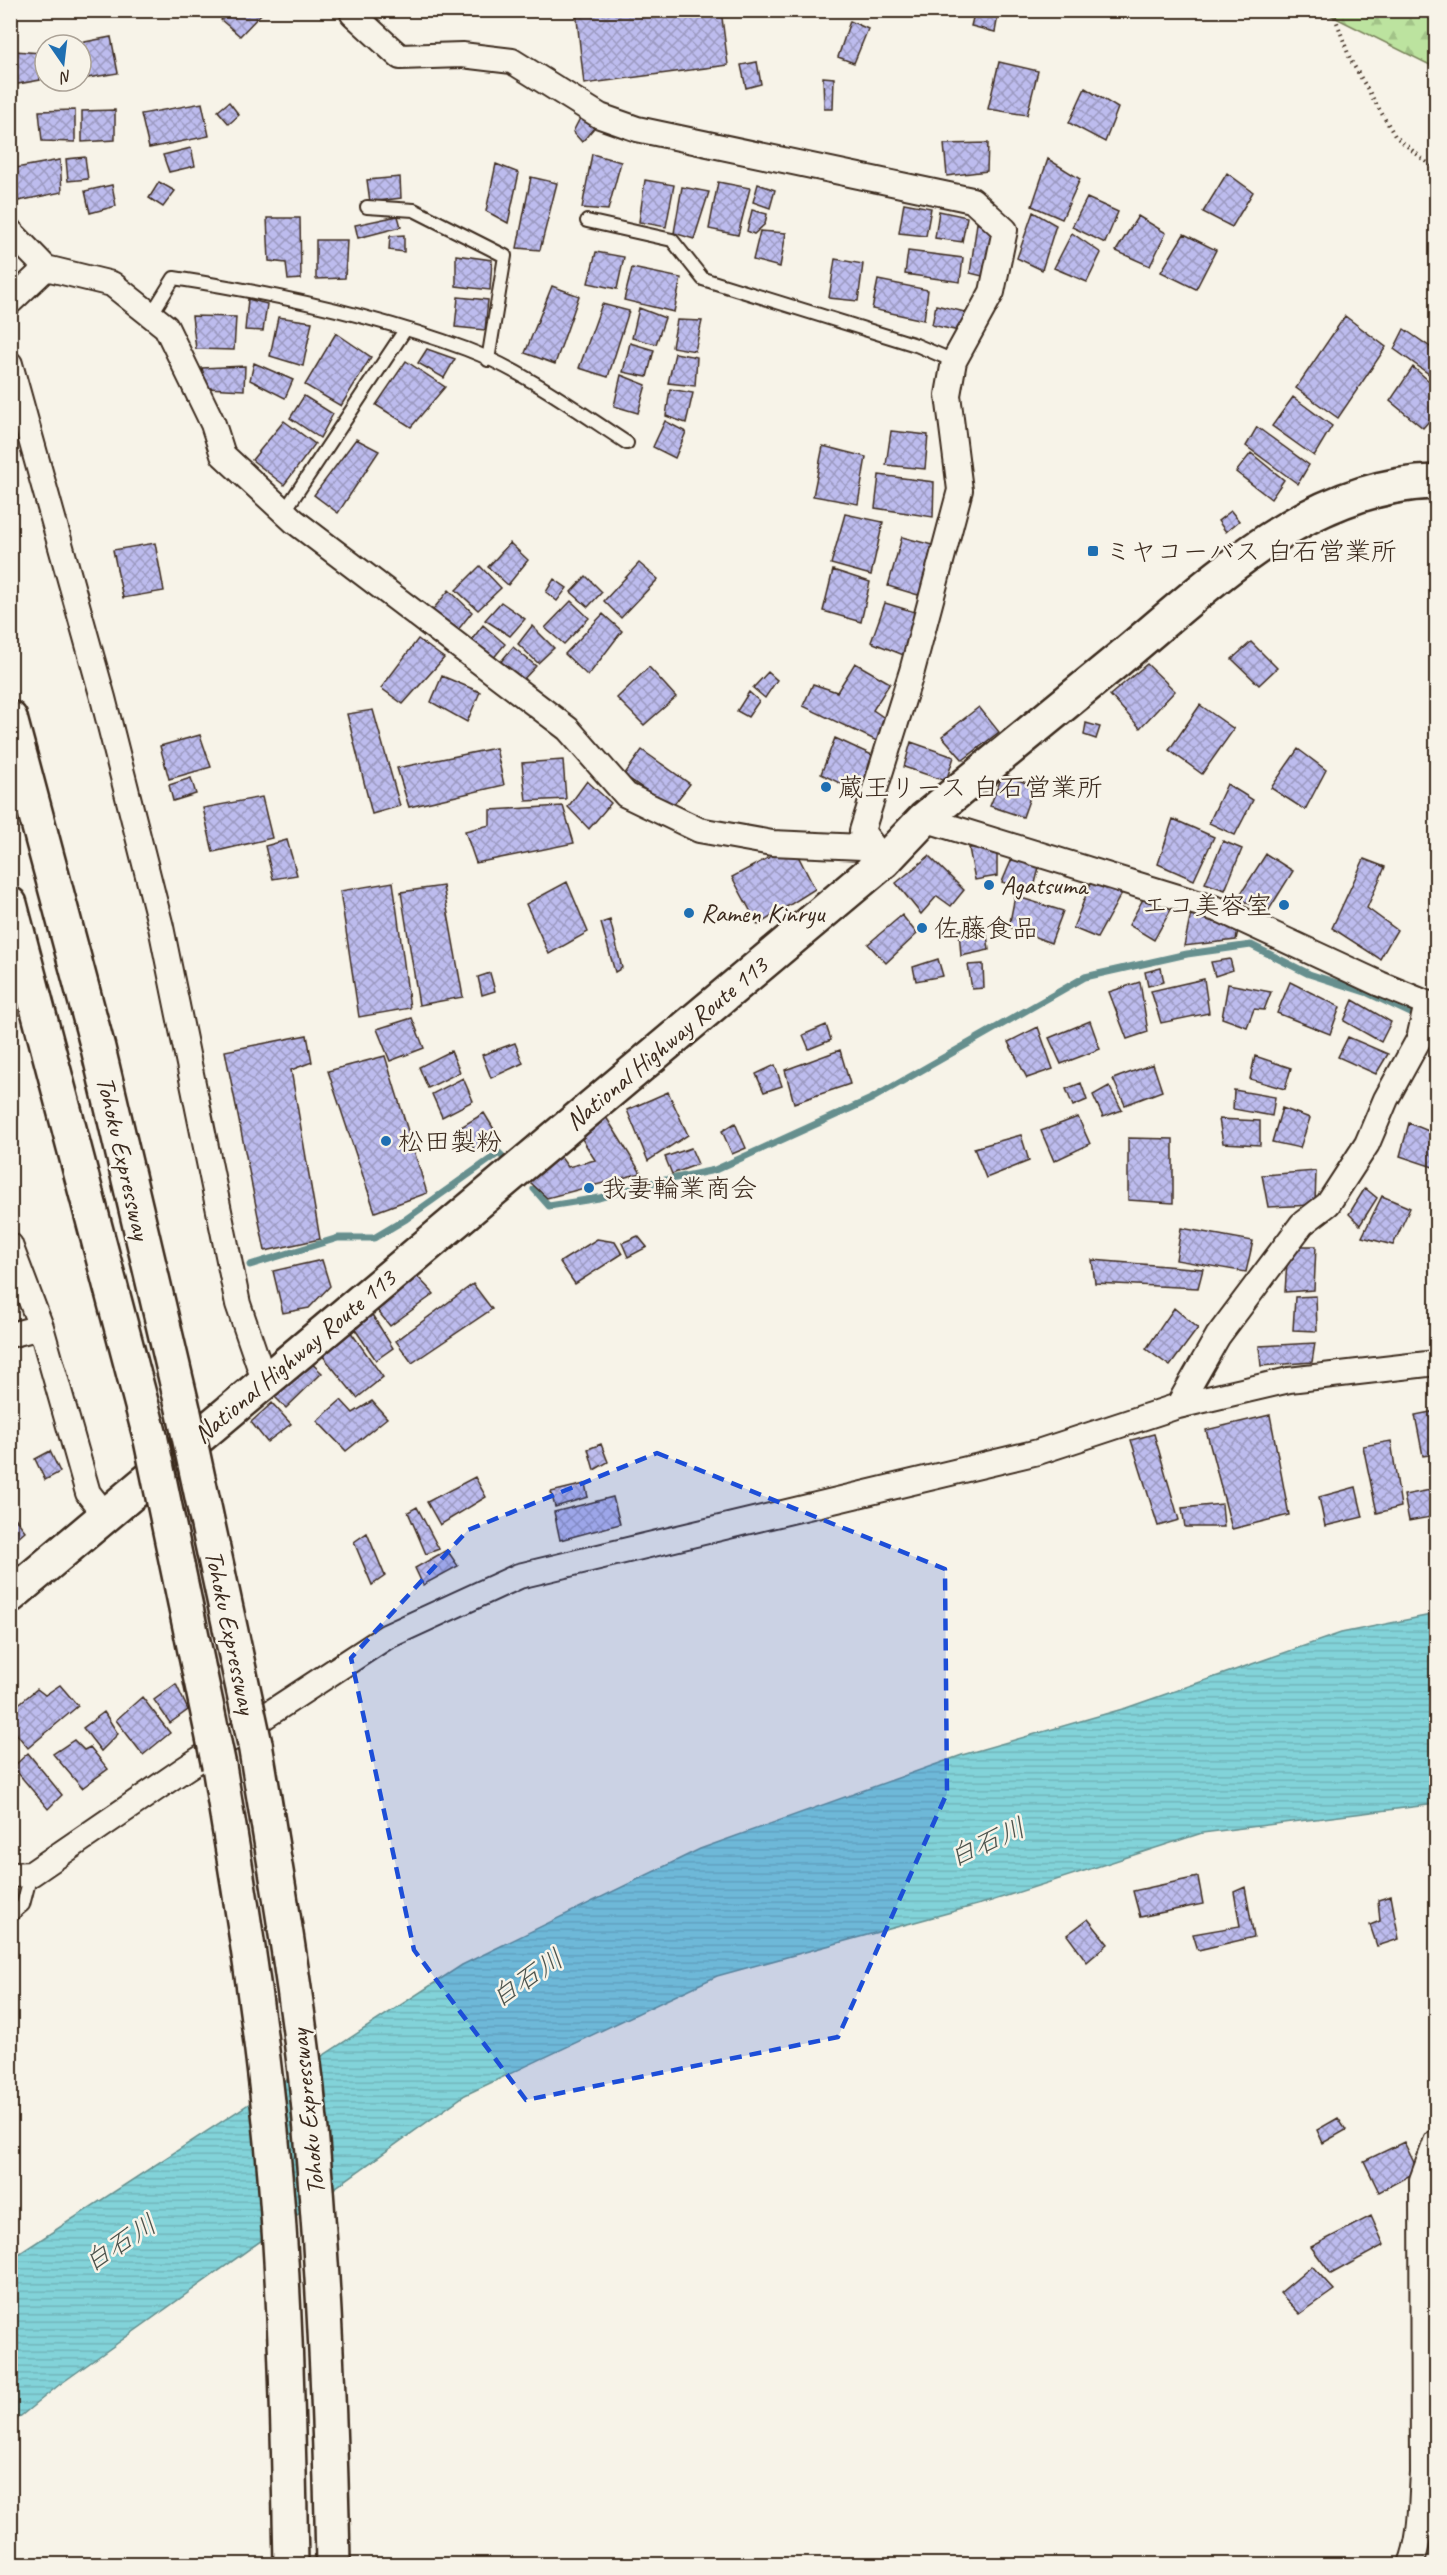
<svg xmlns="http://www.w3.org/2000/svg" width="1447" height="2575" viewBox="0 0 1447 2575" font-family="Caveat,'Klee One',sans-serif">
  <defs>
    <pattern id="forest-firs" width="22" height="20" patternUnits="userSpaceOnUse" patternTransform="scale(1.5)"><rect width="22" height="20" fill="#bce39f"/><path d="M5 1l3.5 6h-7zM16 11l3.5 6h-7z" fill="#a2c388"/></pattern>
    <pattern id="water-rules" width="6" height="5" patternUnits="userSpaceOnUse" patternTransform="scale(1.5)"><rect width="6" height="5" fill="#82d3d9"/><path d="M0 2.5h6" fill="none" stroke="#71b5ba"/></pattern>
    <pattern id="building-cross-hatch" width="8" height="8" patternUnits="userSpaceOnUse" patternTransform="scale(1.5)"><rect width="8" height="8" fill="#bdbcee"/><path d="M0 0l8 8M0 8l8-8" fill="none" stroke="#9b99c0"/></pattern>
  </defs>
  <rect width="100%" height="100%" fill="#f7f3e8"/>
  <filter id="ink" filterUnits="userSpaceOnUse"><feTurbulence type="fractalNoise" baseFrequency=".0167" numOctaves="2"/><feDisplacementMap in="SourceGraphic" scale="12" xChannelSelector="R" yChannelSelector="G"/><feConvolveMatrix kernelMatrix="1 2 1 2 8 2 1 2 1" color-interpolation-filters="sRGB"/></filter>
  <g filter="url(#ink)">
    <path fill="url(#forest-firs)" stroke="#7c865e" stroke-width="1.5" d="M1322,11h114v57z"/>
    <path fill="url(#water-rules)" stroke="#668f8e" stroke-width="1.5" d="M1436,1614v190l-234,29 -214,69 -271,74 -252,119 -406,290 -48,39v-165l451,-294 238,-116 262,-94 164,-47 215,-75z"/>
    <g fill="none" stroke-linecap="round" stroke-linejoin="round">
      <path stroke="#668f8e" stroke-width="7" d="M534,1189l15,17 50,-8 52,-15 64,-13 156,-71 214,-122 102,-23 64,-9 58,29 59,19 68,32
        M250,1265l88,-27h36l32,-19 93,-66 3,3
        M10,1307h1"/>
    </g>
    <path fill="url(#building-cross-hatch)" stroke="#3b2a1e" stroke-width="1.5" d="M231,10h30l2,2 -23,24 -19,-16z
      M576,10h145l7,55 -144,19z
      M975,10h24l-4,22 -24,-6z
      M850,21l18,8 -14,34 -16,-6z
      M111,37l7,36 -37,6v-34h-12z
      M15,51l25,2v27l-28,5z
      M757,62l4,22 -15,4 -5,-23z
      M999,62l39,9 -11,44 -39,-6z
      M823,77l11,1 -1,31h-9z
      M1085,88l33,20 -13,34 -36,-19z
      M229,102l10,13 -10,9 -11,-13z
      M202,103l7,33 -60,12 -8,-34z
      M75,110v32l-33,-1 -3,-30z
      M115,110v30l-33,2v-31z
      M580,118l14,10 -12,14 -9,-10z
      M988,143l-1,28 -40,5 -3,-32z
      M191,148l4,18 -26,6 -6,-17z
      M592,154l29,8 -13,48 -26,-2z
      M85,157l3,22 -20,2 -2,-22z
      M1048,159l32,20 -18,40 -30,-13z
      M60,160l2,32 -44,9 -8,-32z
      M496,164l23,9 -11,50 -22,-12z
      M1227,173l26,19 -21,35 -29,-15z
      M400,177l1,21 -31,4 -3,-22z
      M531,177l26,6 -17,67 -23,-2z
      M645,180l29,5 -8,42 -27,-5z
      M159,182l16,9 -12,16 -14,-9z
      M718,182l32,6 -12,47 -29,-6z
      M758,184l17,6 -5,18 -17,-6z
      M112,185l4,21 -26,7 -5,-22z
      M682,187l27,5 -15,47 -20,-6z
      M1087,198l31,14 -13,31 -33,-16z
      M904,203l27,5 -5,28 -27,-3z
      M752,210l15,4 -2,10 -11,10 -7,-3z
      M939,211l28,6 -5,25 -27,-4z
      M1033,212l23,13 -14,45 -25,-12z
      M398,216l3,11 -43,11 -3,-13z
      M1138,216l28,17 -16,33 -34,-15z
      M267,218h33l1,61 -13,1 -2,-17 -17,-2z
      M977,223l15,7 -5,47 -17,-4z
      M760,231l26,2 -6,34 -27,-7z
      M1072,233l29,20 -14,29 -33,-14z
      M1184,234l32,16 -20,39 -35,-17z
      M404,235v17l-15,-2 1,-14z
      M316,240h31l-2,38 -29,1z
      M908,251l55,7 -3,24 -55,-8z
      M596,252l28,5 -7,32 -29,-6z
      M456,255l36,5 -2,30 -34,-4z
      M835,259l28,5 -5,37 -29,-3z
      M632,268l49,10 -7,34 -50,-12z
      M878,280l50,10 -4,30 -52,-11z
      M552,286l27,10 -24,68 -30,-11z
      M458,297l30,3 -3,30 -30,-3z
      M248,299l19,5 -4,27 -18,-1z
      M602,304l27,7 -21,66 -29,-9z
      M936,305l29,7 -6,19 -27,-6z
      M639,308l26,10 -9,26 -24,-6z
      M192,316l44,1 -2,33 -38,-1z
      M1345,316l41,31 -48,71 -42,-30z
      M278,317l34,5 -9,44 -33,-10z
      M677,320l25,1 -7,30 -23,-4z
      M1404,329l32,22v28l-42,-30z
      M336,333l35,24 -30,49 -36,-21z
      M630,343l24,7 -7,27 -24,-5z
      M427,349l28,10 -11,19 -26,-15z
      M675,353l22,4 -2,29 -27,-3z
      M406,361l39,26 -34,40 -35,-22z
      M254,363l39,17 -8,18 -35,-18z
      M245,366l-1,24 -37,-2 -5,-20z
      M1413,367l23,20v26l-13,15 -33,-27z
      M621,375l25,10 -8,28 -24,-7z
      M670,389l23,4 -7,30 -20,-7z
      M304,396l29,18 -13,24 -30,-20z
      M1293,397l39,29 -18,30 -42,-30z
      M284,421l31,23 -31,41 -32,-25z
      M665,421l21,11 -11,26 -22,-11z
      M1257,427l52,38 -11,19 -52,-38z
      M891,431l37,4 -3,34 -39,-4z
      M356,439l23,12 -41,62 -24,-18z
      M823,446l43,11 -8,47 -45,-8z
      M1251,453l33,27 -13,19 -35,-27z
      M879,475l55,7 -1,35 -58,-9z
      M1231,511l8,10 -13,11 -8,-11z
      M845,514l38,8 -12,53 -40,-11z
      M902,537l34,9 -11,51 -37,-11z
      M155,543l9,48 -41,7 -10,-48z
      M510,543l18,17 -20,25 -20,-18z
      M639,563l19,16 -37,39 -17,-17z
      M480,566l21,22 -23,22 -22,-20z
      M833,570l37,12 -9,40 -38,-11z
      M586,576l16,16 -14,15 -17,-15z
      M554,579l13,9 -10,13 -11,-9z
      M449,590l23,22 -18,23 -24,-22z
      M571,601l18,17 -25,26 -19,-16z
      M501,602l24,17 -15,17 -25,-16z
      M885,603l33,10 -12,43 -35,-14z
      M603,614l19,17 -34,45 -23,-22z
      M483,625l22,19 -13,16 -22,-18z
      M532,626l22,22 -16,15 -20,-19z
      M418,639l26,19 -41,46 -22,-16z
      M1251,642l26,26 -18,17 -27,-26z
      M513,647l23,19 -17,18 -21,-19z
      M855,663l35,20 -17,27 16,11 -10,21 -76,-36 10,-22 24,8z
      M1147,664l28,27 -35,37 -30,-33z
      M649,667l27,30 -32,28 -27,-27z
      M768,672l9,8 -12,18 -12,-10z
      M442,676l38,16 -13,30 -36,-20z
      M749,692l10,9 -11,16 -11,-6z
      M1200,705l34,24 -32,45 -33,-24z
      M979,707l20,25 -36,28 -21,-24z
      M373,710l27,96 -28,8 -25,-100z
      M1086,723l14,4 -4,12 -12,-4z
      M200,735l11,32 -42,12 -9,-33z
      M835,738l39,18 -14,37 -39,-19z
      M911,742l43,15 -8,24 -42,-14z
      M496,748l8,37 -95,22 -12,-39z
      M1298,749l28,21 -21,40 -34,-22z
      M642,750l48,34 -19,24 -47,-33z
      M563,760l3,39 -40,2 -4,-38z
      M1003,774l31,12 -11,31 -33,-11z
      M191,778l5,16 -23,7 -4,-16z
      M587,781l24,22 -22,26 -21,-22z
      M1227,784l26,16 -18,35 -26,-12z
      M262,797l10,41 -59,14 -10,-44z
      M563,806l11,37 -98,20 -11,-32 25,-6v-15z
      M1173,819l41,18 -20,43 -36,-16z
      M287,840l10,35 -24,4 -8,-33z
      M1223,841l19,8 -17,41 -20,-7z
      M997,847v29l-22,4 -6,-32z
      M1017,847l24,12 -8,33 -31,-10z
      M781,851l16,3 18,35 -57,36 -26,-48z
      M1266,854l27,17 -26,42 -29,-15z
      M929,856l35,34 -13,16 -14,-10 -16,18 -25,-31z
      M1364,859l21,8 -18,41 30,22 -17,29 -48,-31z
      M1094,875l30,14 -27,49 -24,-10z
      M393,882l17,126 -51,9 -19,-126z
      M567,882l21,50 -39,22 -23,-50z
      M443,886l20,111 -44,8 -18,-113z
      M1148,890l26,14 -20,36 -25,-15z
      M1015,896l48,15 -12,32 -42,-16z
      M1192,909l46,21 -2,10 -52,6z
      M902,915l15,19 -31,29 -18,-19z
      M610,920l12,48 -7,4 -14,-49z
      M986,927l3,23 -28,6 -2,-26z
      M938,959l5,17 -27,5 -3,-14z
      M1230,959l3,11 -18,6 -4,-14z
      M983,964l1,24 -12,1 -4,-24z
      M1161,968l3,14 -16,4 -3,-14z
      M490,973l5,18 -13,4 -4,-18z
      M1204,979l5,34 -48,10 -10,-32z
      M1140,982l8,50 -21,7 -18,-47z
      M1290,982l50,25 -10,27 -53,-21z
      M1228,984l43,8 -7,18 -10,-1 -7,18 -25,-9z
      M1353,1000l38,22 -10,20 -37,-21z
      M412,1018l12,30 -34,13 -13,-32z
      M1090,1021l10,28 -39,15 -12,-26z
      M826,1025l5,15 -22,9 -6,-14z
      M1038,1027l15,42 -26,9 -19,-36z
      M307,1035l5,27 -21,8 29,169 -55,12 -40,-200z
      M1348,1037l40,17 -12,20 -38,-17z
      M515,1043l8,20 -32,15 -9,-23z
      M840,1050l10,34 -56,19 -9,-33z
      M451,1051l9,21 -32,16 -9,-21z
      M385,1056l42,137 -52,19 -47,-141z
      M1255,1056l36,12 -6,21 -35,-10z
      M1153,1064l9,27 -37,14 -12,-26z
      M775,1065l7,21 -18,6 -8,-18z
      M463,1078l10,23 -31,16 -10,-23z
      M1081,1083l6,17 -14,6 -7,-17z
      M1109,1086l13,24 -19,7 -10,-22z
      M1234,1090l41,7 -3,19 -39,-7z
      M668,1092l20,43 -40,26 -21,-51z
      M1282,1108l28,10 -10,30 -28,-6z
      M484,1113l16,26 -25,12 -14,-24z
      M606,1117l35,56 -94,25 -17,-16 30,-26 8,11 27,-7 -13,-21z
      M1078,1117l12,27 -36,17 -13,-30z
      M1219,1119l41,2v24l-37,-2z
      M735,1123l11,25 -14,6 -10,-23z
      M1409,1123l27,11v34l-36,-12z
      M1021,1135l8,26 -43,17 -12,-30z
      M1128,1138l45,1v64l-45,-3z
      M691,1148l7,16 -26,10 -7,-17z
      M1316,1171l-1,34 -47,2 -6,-32z
      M1365,1188l12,10 -17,27 -11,-11z
      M1382,1196l28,12 -17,37 -31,-8z
      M1181,1228l72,13 -7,31 -70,-12z
      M638,1236l9,11 -19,10 -6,-14z
      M597,1239l18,3 7,12 -47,30 -15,-22z
      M1288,1246h28l-2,44 -29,2z
      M322,1260l8,26 -21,22 -26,5 -10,-42z
      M1092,1260l111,9 -5,19 -103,-5z
      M414,1273l20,21 -44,32 -17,-21z
      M473,1284l19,25 -80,54 -16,-22z
      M1316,1296l1,35 -24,-1 2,-33z
      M1174,1308l24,20 -28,38 -24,-17z
      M371,1313l22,35 -17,12 -22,-32z
      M350,1331l33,46 -26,21 -35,-43z
      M1315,1343l-3,19 -51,4 -2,-20z
      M306,1358l16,15 -36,35 -15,-15z
      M341,1400l12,13 19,-12 15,17 -41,33 -29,-30z
      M272,1403l19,21 -24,18 -16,-20z
      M1436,1411v43l-13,2 -8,-41z
      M1270,1415l19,100 -57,14 -26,-99z
      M1154,1434l25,86 -21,6 -27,-86z
      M1391,1441l10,66 -24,6 -14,-67z
      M601,1444l7,18 -14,8 -6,-21z
      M50,1451l10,21 -15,8 -10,-21z
      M475,1477l11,20 -46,28 -13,-23z
      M585,1484l3,13 -33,10 -4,-15z
      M1356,1487l7,30 -38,9 -6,-29z
      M1436,1489v27l-27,5 -5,-26z
      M613,1497l7,27 -60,16 -6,-28z
      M1222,1504l2,23h-39l-3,-19z
      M417,1507l22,42 -13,5 -18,-42z
      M10,1511l15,20 -15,13z
      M367,1533l18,43 -13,9 -18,-43z
      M447,1550l11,16 -35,19 -8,-17z
      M176,1684l12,26 -18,13 -16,-23z
      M60,1685l18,21 -50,42 -18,-22v-15l27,-22 8,6z
      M142,1697l28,36 -27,22 -27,-35z
      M104,1712l14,22 -17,17 -18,-23z
      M74,1740l10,10 6,-3 18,22 -26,19 -29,-34z
      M28,1753l34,42 -14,14 -35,-42z
      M1198,1877l5,27 -63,13 -7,-26z
      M1245,1887l9,50 -56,13 -5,-16 47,-8 -6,-34z
      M1391,1896l8,43 -22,7 -7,-21 10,-4 -2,-21z
      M1088,1919l20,25 -21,18 -20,-27z
      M1338,2118l8,12 -23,13 -6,-13z
      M1404,2142l14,29 -39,21 -15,-31z
      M1371,2216l13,29 -53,29 -20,-27z
      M1312,2266l22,24 -34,24 -20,-21z"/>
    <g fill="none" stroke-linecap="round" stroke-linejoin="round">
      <defs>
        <path id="service" d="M367,207l47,3 91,46 -17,104
          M587,221l85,19 31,39 213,66 38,16
          M151,315l23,-37c96,15 200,37 292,71 58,22 109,60 161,94
          M284,512l121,-182
          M10,1916l13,-11 8,-31"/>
        <path id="minor" d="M353,10v4l47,43 62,-2 50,6 88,55 37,13 335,71 33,30 -13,62 -38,69 -6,34 12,95 -48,181 -50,160 22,30
          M10,231l36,37 66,16 54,43 47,97 10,31 71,66 274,208 58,66 73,35 73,13 90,4 20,12
          M10,302l36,-34
          M10,364l93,334 58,229 77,377 26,76
          M924,819l299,92 157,73 56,23
          M10,1245l31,82 47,166 18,23
          M10,1335l31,-8
          M1178,1406l40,-70 84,-112 26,-20 39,-60 19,-45 33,-60 8,-36
          M10,1875l21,-1 152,-104 203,-133 133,-61 519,-124 140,-46 111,-26 147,-17
          M1411,2564c11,-28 10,-61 12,-91l-1,-293 14,-38"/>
        <path id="trunk" d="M10,1596l874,-735 40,-42c65,-53 129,-106 194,-159 92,-76 190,-176 318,-178"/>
        <path id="motorway" d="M10,718l88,330 86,365
          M10,904l141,536
          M255,1744c19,115 39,230 52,345 16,158 23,317 26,475
          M219,1766c19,115 38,230 50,346 16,150 19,301 22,452"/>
      </defs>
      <use href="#service" stroke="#3b2a1e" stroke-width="16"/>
      <use href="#minor" stroke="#3b2a1e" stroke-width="28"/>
      <use href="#trunk" stroke="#3b2a1e" stroke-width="38"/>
      <use href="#motorway" stroke="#3b2a1e" stroke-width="38"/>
      <path stroke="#3b2a1e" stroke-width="4" stroke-dasharray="1.5 4.5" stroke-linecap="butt" d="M1333,11l17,48 45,77 41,34"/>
      <use href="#service" stroke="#f7f3e8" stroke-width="12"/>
      <use href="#minor" stroke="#f7f3e8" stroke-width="24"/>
      <use href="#trunk" stroke="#f7f3e8" stroke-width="33"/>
      <use href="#motorway" stroke="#f7f3e8" stroke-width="33"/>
      <defs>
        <path id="motorway-bridge" d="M184,1413l71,331
          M151,1440l68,326"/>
      </defs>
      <use href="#motorway-bridge" stroke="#3b2a1e" stroke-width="38" stroke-linecap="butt"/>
      <use href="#motorway-bridge" stroke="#f7f3e8" stroke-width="33"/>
    </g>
  </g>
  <path fill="#1d4ed8" fill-opacity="0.2" stroke="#1d4ed8" stroke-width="4.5" stroke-dasharray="12 8" stroke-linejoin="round" d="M657,1453l288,116 2,224 -109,244 -312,63 -112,-150 -63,-292 117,-128z"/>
  <g fill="#1f6fb2" stroke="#f7f3e8" stroke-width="2">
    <rect x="1087" y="545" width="12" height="12" rx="3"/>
    <circle cx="826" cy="787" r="6"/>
    <circle cx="989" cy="885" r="6"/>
    <circle cx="1284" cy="905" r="6"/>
    <circle cx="689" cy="913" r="6"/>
    <circle cx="922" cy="928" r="6"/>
    <circle cx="386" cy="1141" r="6"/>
    <circle cx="589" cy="1188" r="6"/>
  </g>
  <g text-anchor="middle" stroke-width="5" stroke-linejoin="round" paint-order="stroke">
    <g font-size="26" fill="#3b2a1e" stroke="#f7f3e8" text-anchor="start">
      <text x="1105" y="560">ミヤコーバス 白石営業所</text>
      <text x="838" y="796">蔵王リース 白石営業所</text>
      <text x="1001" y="894">Agatsuma</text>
      <text x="1272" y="914" text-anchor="end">エコ美容室</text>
      <text x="701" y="922">Ramen Kinryu</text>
      <text x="934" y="937">佐藤食品</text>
      <text x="398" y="1150">松田製粉</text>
      <text x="601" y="1197">我妻輪業商会</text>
    </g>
    <g font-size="26" fill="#3b2a1e" stroke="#f7f3e8">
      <text transform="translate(666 1043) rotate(-40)" y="9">National Highway Route 113</text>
      <text transform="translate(124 1158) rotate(77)" y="9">Tohoku Expressway</text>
      <text transform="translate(294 1356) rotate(-40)" y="9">National Highway Route 113</text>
      <text transform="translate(231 1632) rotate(78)" y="9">Tohoku Expressway</text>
      <text transform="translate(307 2112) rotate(-96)" y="9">Tohoku Expressway</text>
    </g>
    <g font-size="27" font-style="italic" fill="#4d544d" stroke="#f7f3e8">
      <text transform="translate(987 1842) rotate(-24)" y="9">白石川</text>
      <text transform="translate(527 1978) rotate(-34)" y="9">白石川</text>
      <text transform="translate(120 2243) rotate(-33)" y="9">白石川</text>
    </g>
  </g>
  <rect width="1447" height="2575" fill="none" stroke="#f7f3e8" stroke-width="36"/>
  <rect x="18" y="18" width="1411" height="2539" fill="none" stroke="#3b2a1e" stroke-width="2" filter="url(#ink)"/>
  <g transform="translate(63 63) rotate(166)"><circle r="28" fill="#f7f3e8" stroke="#aca397" stroke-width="1.5"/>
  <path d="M0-4.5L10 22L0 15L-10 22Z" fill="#1f6fb2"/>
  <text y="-9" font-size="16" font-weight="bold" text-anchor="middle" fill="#3b2a1e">N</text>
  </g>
</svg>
